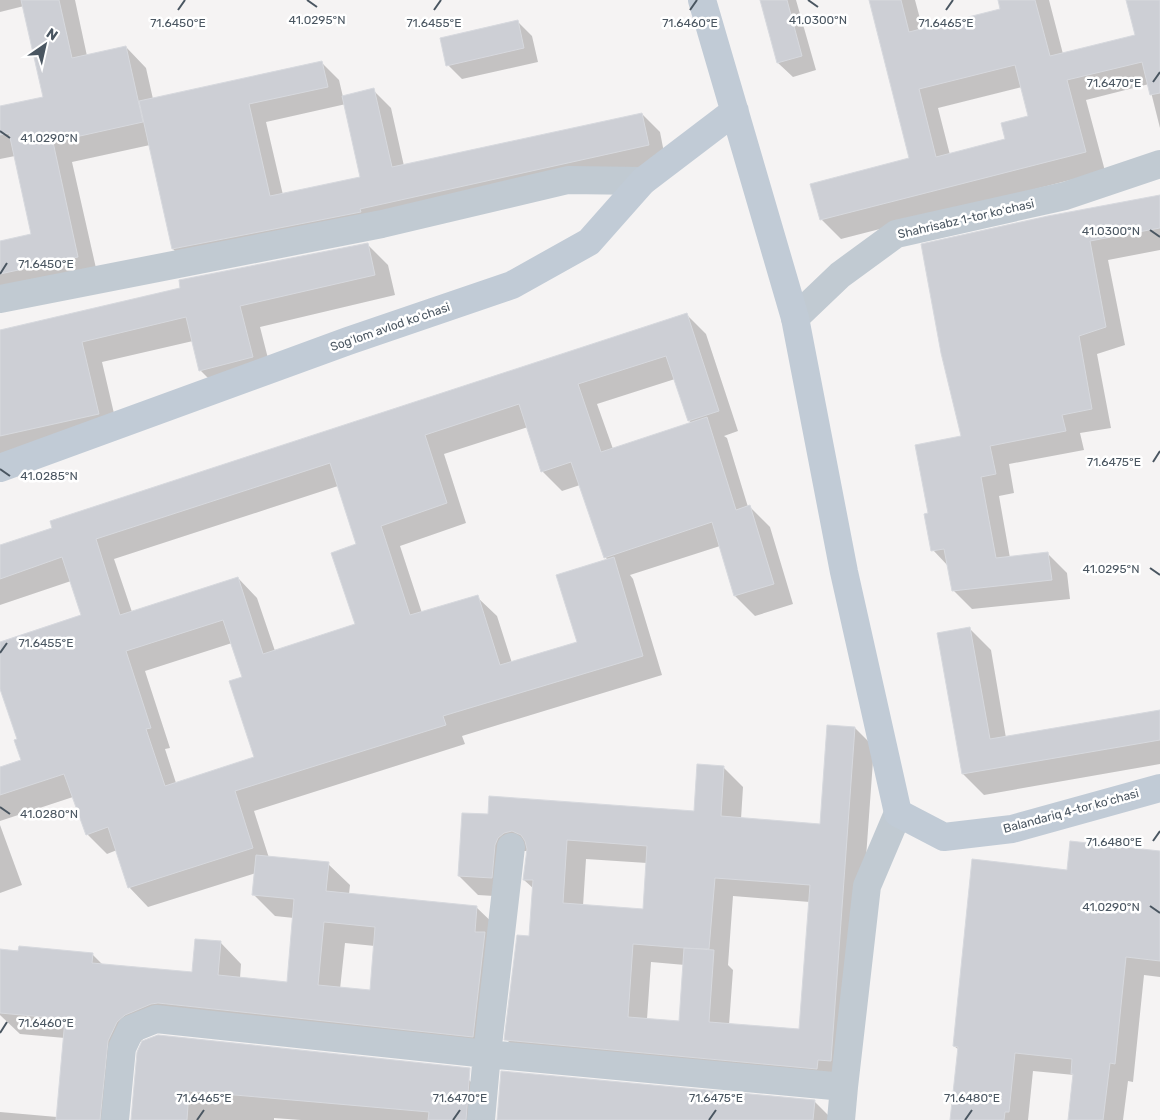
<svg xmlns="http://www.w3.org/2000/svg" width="1160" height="1120" viewBox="0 0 1160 1120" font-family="Rubik,sans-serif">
  <rect width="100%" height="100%" fill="#f5f3f3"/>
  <path fill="#0003" fill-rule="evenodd" d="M0,0h75l12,56 39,-9 20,21 7,31 168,-37 18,18 4,17 30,-7 18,18 13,58 238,-52 18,18 6,31 -475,104 -18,-18 -23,-104 -78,17 26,115 -98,22v-57l33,-7 -18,-79 -15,3v-51l44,-10 -20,-92 -24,6zM346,104l16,74 -79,17 -17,-73z
    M761,0h35l20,70 -23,7 -15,-14z
    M870,0h45l8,30 79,-20 -3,-10h50l14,54 74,-18 -9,-36h32v128l-11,-44 -63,16 19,71 -264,68 -20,-20 90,-60zM1022,87l7,30 -22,23 -57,15 -12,-47z
    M518,22l14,14 6,26 -76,17 -14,-14z
    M1160,196v54l-52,10 17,85 -28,9 14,74 -31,5 4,17 -75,14 5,29 -15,3 11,62 38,-4 19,19 3,26 -98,10 -19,-19 -4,-23 -16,-17 -4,-36 33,-77 -40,-192z
    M367,244l21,21 7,30 -135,32 13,51 -52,13 -21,-21 -7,-29 -91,21 17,73 -119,27v-131z
    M687,315l19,19 32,97 -14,5 3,2 21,69h2l20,20 23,77 -38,12 -20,-20 -15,-50 -90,29 3,4 29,96 -200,61 3,8 -211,67 15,47 59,6 22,21 -1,9 127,13 22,21 -4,130 -314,-34 -34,12 -9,9 -10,23 -5,52h-122v-8l57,5 8,-79 -45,-4 -20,-19v-65l92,4 11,11 90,9 27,-32 21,22 -1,14 48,5 6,-65 -19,-2 -21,-21 2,-22 -108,34 -19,-20 -12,-37 -10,4 -20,-20 -14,-37 -73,24v-53l22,-7 -4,-21 -18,-55v-42l82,-28 -11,-34 -71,24v-58zM675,379l14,42 3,2 -79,26 -16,-45zM528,427l14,44 20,20 18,-6 25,72 3,3 -29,83 -67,20 -15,-47 -20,-19 -55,16 -22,-67 66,-23 -22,-69zM338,486l20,59 -2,80 -81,26 -18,-53 -19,-20 -106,34 -18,-53zM232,643l12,35 12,80 -80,25 -11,-34 5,-1 -25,-77zM345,943l30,3 -4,45 -31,-2z
    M970,629l21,21 15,88 154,-26v52l-176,31 -21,-21z
    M855,728l19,19 -24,332 -325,-21 -19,-19 24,-102 4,-48 -10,-9 4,-29h-4l-14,46 -32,-2 -19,-19 30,-60 206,-3 29,-45 19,19 -2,32 80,6zM586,859l61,4 -3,47 -61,-4zM733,896l77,6 -10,128 -71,-5 4,-55 -5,-5zM651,962l34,3 -5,57 -33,-3z
    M0,825l22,60 -22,8z
    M1160,852v125l-16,-2 -11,107 -5,-1 -5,39h-54l5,-45 -41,-4 -5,49h-77l8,-70 -5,-4 114,-174z
    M139,1053l318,15 21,21 -2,31h-175l-27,-2v2h-142z
    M814,1101l19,19h-329z"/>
  <path fill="#cdcfd5" stroke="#d7d9de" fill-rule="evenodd" d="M21,0h38l13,58 54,-12 17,76 -90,20 25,115 -78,17v-33l31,-7 -22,-101 -9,2v-29l43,-9z
    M760,0h27l15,56 -25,7z
    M869,0h32l8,32 91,-23 -2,-9h37l15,56 85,-21 -9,-35h34v93l-10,2 -8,-33 -75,18 19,72 -266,68 -10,-36 99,-26zM1015,65l13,51 -27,7 4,16 -69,18 -17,-68z
    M518,20l6,28 -78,18 -6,-28z
    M322,61l6,26 -79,17 21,92 90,-19 -18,-81 32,-8 18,79 250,-54 7,32 -289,64 1,3 -189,37 -33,-148z
    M1160,195v33l-70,13 16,86 -27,9 13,73 -30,6 4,16 -76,15 6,28 -15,3 15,81 52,-6 4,28 -100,11 -8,-42 -13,2 -7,-37 4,-1 -13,-68 46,-9 -20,-83 -20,-109 127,-28z
    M368,243l7,32 -135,31 13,51 -54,14 -13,-54 -104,25 17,72 -99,22v-106l180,-42 -1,-8z
    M687,313l32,98 -31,10 -22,-65 -88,28 23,68 106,-35 29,93 14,-5 24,79 -40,12 -22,-74 -108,36 -33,-96 -30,10 -22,-68 -94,31 22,68 -66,23 29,89 68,-20 22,70 77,-23 -21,-67 58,-18 29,99 -200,60 3,9 -211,66 18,57 -125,40 -20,-61 -22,8 -22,-61 -64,21v-28l21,-7 -7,-20 3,-1 -17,-50v-47l81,-27 -19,-58 -62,22v-34l52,-17 -2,-7zM330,463l26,81 -25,9 24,71 -92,30 -25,-77 -118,38 -24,-76zM223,620l19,57 -13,4 25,76 -89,29 -19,-57 5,-1 -25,-77z
    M970,627l20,112 170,-29v30l-198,34 -25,-141z
    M827,725l28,2 -24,334 -13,-1 -1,9 -313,-29 13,-105 12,1 4,-56h-10l4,-31 -2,-8 -4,-6 -9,-4 -8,2 -6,5 -3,7 -3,33 -34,-2 4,-63 26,1 1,-18 205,15 3,-47 27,2 -3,50 99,8zM567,840l80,6 -4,63 -80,-6zM715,878l95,7 -11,144 -90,-7 5,-72 -30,-2 25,1zM633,944l51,4 -5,73 -51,-4z
    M1070,841l90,10v110l-34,-4 -11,107 -5,-1 -7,57h-35l5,-46h-2l1,-15 -57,-6 -6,59h-4l-1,8h-54l8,-73 -5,-1 19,-187 95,11z
    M256,855l73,7 -3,29 151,15 -2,26h10l-12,105 -315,-34 -7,1 -26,11 -8,7 -9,19 -8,79h-44l9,-101 -65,-6v-64l18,2 1,-5 74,7 -1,10 100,9 3,-33 26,2 -3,34 69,7 7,-83 -42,-4zM324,922l51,5 -5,63 -52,-5z
    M158,1035l312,33 -4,52h-38l1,-8 -240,-21 -2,29h-56l6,-68 5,-11z
    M501,1071l314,29 -2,20h-316z"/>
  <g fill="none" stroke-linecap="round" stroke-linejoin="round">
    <path stroke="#c1cad2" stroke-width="28" d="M0,299l382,-75 186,-44 75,1
      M795,318l45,-43 56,-41 169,-38 95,-32
      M115,1120l7,-72 9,-19 25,-10 331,35 357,33
      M481,1120l6,-66 24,-207
      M841,1120l3,-33 23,-201 31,-73"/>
    <path stroke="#c1cbd6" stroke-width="28" d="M702,0l93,318 49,254 54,241 46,24 68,-8 148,-41
      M0,468l348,-127 164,-56 77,-43 54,-61 92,-70"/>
  </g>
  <path fill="none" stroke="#4a5661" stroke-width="2" d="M307,0l10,7M808,0l10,7M178,10l7,-10M434,10l7,-10M690,10l7,-10M946,10l7,-10M1153,82l7,-10M0,131l10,7M1150,230l10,7M0,274l7,-11M1153,462l7,-11M0,469l10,7M1150,568l10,7M0,653l7,-10M0,807l10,7M1153,841l7,-10M1150,906l10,7M0,1033l7,-11M197,1120l7,-10M453,1120l7,-10M709,1120l7,-10M965,1120l7,-10"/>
  <g text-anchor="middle" stroke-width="5" stroke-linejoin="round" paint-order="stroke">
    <g font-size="12" fill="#4a5661" stroke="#fff">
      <text transform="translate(966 219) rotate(-13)" y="4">Shahrisabz 1-tor koʻchasi</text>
      <text transform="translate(390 327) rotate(-19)" y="4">Sogʻlom avlod koʻchasi</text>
      <text transform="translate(1071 811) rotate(-15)" y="4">Balandariq 4-tor koʻchasi</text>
    </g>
  </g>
  <g font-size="12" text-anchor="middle" fill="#4a5661" stroke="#fff" stroke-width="5" stroke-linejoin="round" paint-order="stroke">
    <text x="317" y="24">41.0295°N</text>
    <text x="818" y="24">41.0300°N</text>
    <text x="178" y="27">71.6450°E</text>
    <text x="434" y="27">71.6455°E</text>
    <text x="690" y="27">71.6460°E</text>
    <text x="946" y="27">71.6465°E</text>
    <text x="1114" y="87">71.6470°E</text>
    <text x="49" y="142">41.0290°N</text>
    <text x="1111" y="235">41.0300°N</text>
    <text x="46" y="268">71.6450°E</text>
    <text x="1114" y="466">71.6475°E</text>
    <text x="49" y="480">41.0285°N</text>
    <text x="1111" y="573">41.0295°N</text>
    <text x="46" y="647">71.6455°E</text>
    <text x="49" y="818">41.0280°N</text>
    <text x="1114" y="846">71.6480°E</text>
    <text x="1111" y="911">41.0290°N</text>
    <text x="46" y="1027">71.6460°E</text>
    <text x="204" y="1102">71.6465°E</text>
    <text x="460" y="1102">71.6470°E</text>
    <text x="716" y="1102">71.6475°E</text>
    <text x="972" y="1102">71.6480°E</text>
  </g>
  <g transform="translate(45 45) rotate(34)" stroke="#ffffff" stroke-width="4" paint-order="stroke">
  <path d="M0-4L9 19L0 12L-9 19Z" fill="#4a5661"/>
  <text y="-8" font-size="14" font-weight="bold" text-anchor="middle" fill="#4a5661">N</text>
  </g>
</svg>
